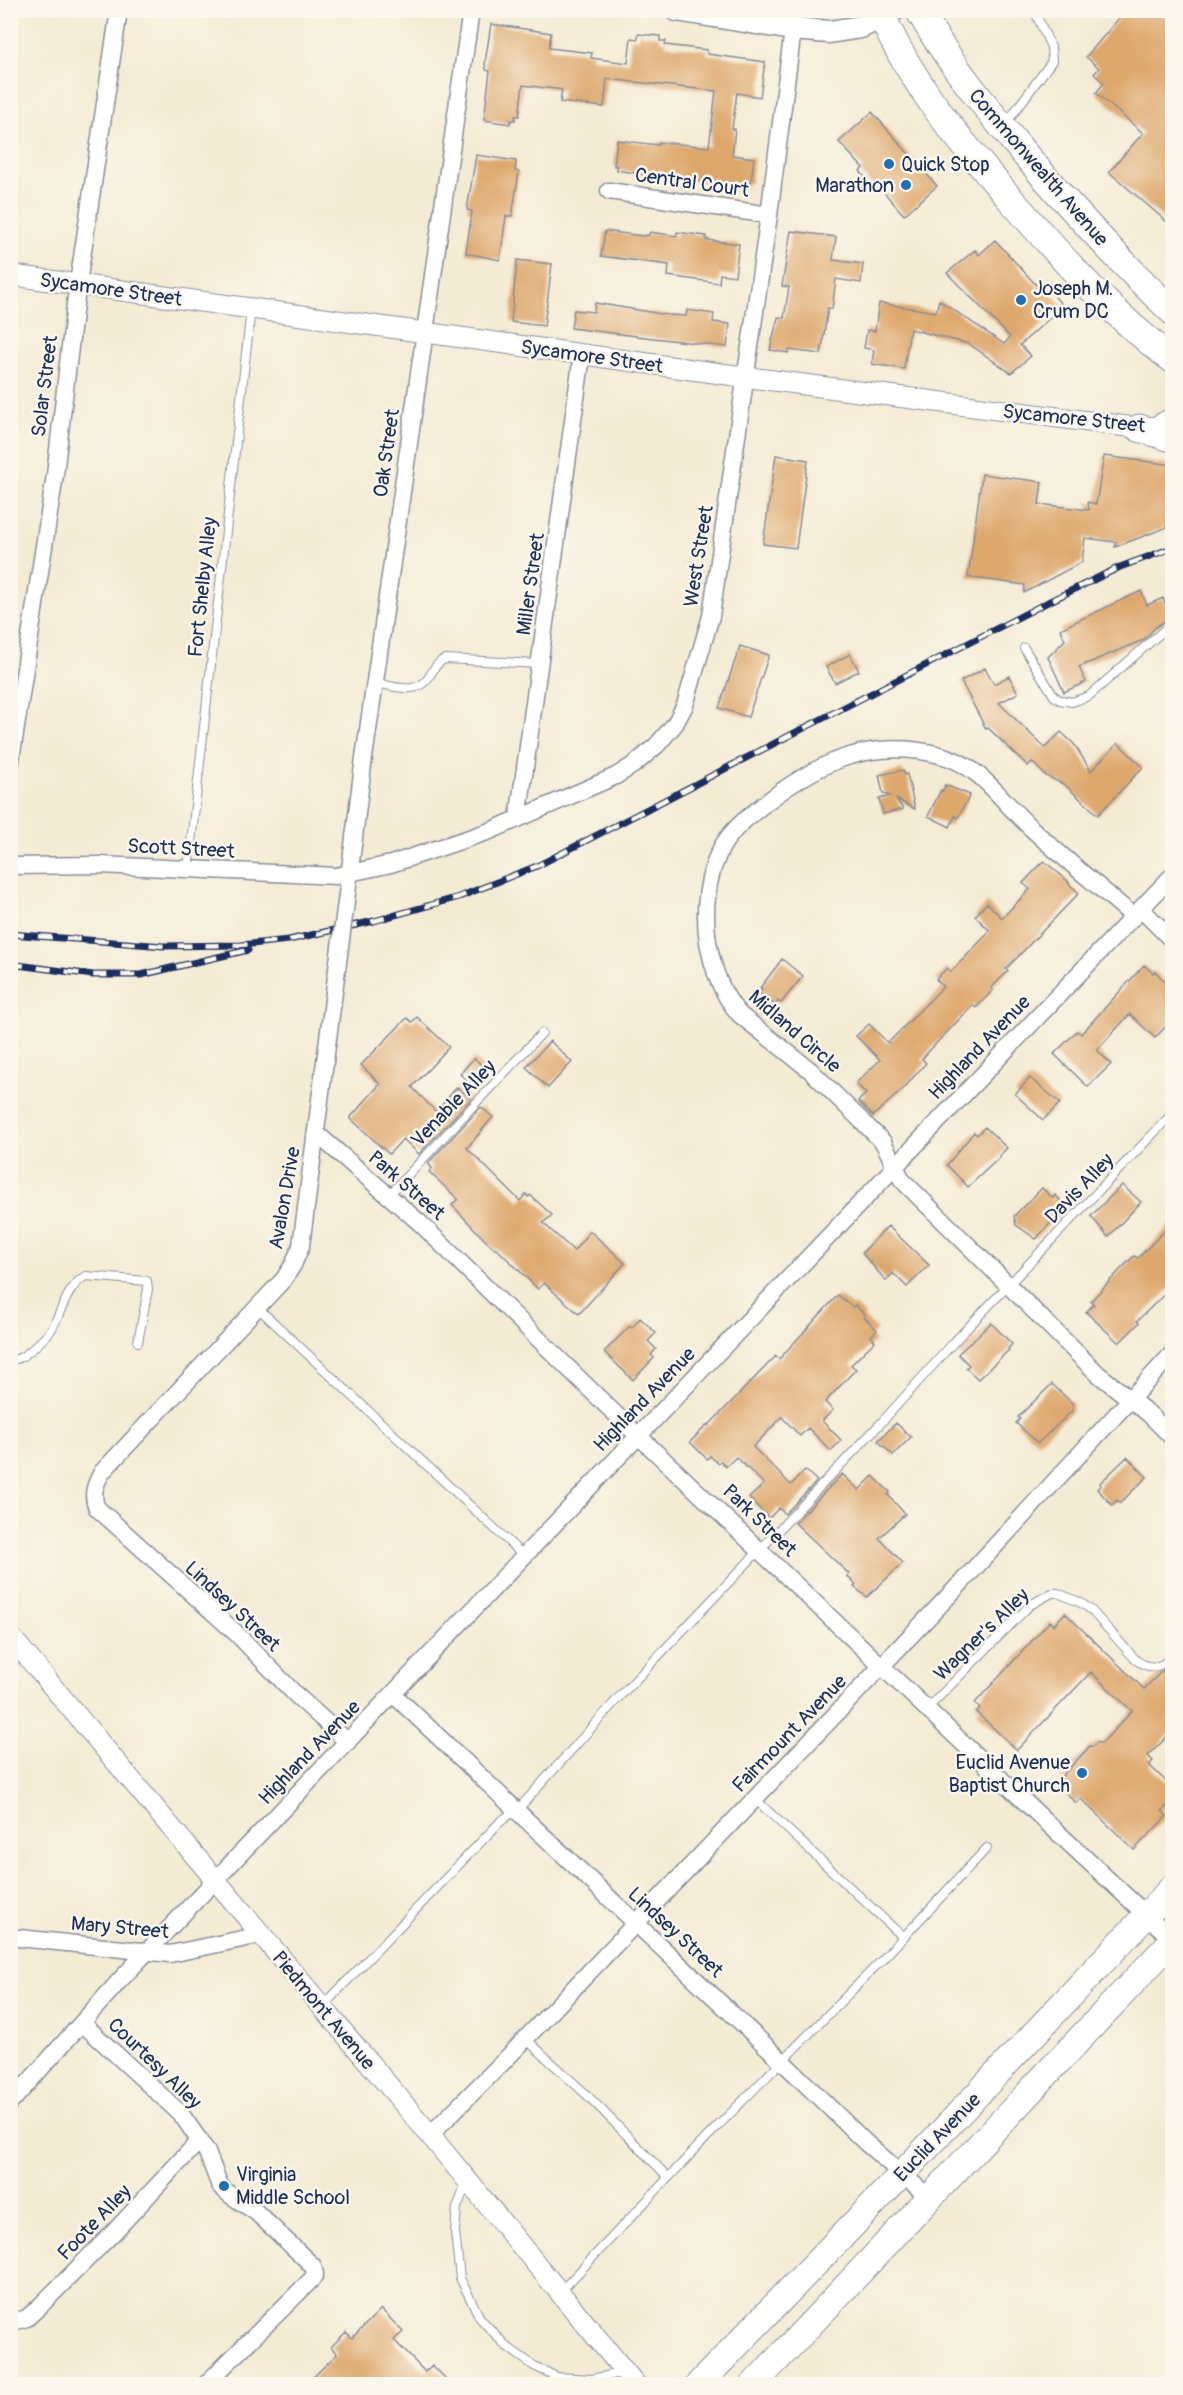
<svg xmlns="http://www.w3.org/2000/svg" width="1183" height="2395" viewBox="0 0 1183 2395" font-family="Pangolin,sans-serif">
  <rect width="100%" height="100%" fill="#fbf7ec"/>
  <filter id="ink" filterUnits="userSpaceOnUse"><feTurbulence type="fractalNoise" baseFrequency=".0167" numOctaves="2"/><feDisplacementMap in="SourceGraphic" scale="12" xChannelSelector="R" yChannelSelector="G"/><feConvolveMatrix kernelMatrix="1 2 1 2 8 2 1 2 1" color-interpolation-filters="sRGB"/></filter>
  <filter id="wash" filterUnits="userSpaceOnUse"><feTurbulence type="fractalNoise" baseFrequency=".008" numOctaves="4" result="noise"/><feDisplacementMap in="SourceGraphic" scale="24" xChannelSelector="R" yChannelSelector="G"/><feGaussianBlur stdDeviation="1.35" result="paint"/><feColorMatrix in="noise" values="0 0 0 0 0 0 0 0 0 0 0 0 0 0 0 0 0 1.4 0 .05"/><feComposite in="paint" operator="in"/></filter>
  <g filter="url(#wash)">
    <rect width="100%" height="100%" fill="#f4ebd4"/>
    <g id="blocks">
      <path fill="#dea86d" d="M1126,10h47v217l-64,-55 34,-39 -47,-40 8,-10 -10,-9 5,-6 -13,-11z
        M491,24l60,9 -2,15 43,5 -1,5 37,5 3,-25 7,1v-5l22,2v5h6l-1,4 42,5v4l58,8 -5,35 -23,-4 -5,36h3l-3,26 22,3 -3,25h-4v4l-94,-11 -36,-6v-4h-3l3,-26 41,5 1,-3 50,5 7,-56 -109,-12 -3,28 -44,-5 2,-12 -39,-5 -4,31h-4v4h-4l-1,4 -26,-4 6,-49 -4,-1 -1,-7z
        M872,112l65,74 -33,29 -24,-27 -3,3 -17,-20 3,-3 -24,-26z
        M476,155l40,6 -1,10 4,1 -7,44h-6l-6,44 -34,-7 6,-42 -5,-1z
        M605,231l37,5 7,-1 1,-3 27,4v-4l29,4v4l33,4 -4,32 -15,-2 -1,9 -51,-7 1,-11 -68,-9z
        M791,231l45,6 -3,23 30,4 -2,19 -25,-4 -4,30 -4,-1 -7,46 -32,-4 -1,3 -18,-3 8,-33 6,1 5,-31 -7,-1z
        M995,240l43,47 5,-4 20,23 -43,39 11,11 -20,17 -42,-29 -59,-15 -6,40 -32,-5 2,-14 -10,-2 3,-18 8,1 4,-28 57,9 3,-12 65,44 6,-7 -63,-64 28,-23 4,5z
        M517,260l35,4 -8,62 -33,-4z
        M595,303l73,12 18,1 1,-6 27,4 -1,8 17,2 -3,23 -156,-19 3,-18 20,2z
        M776,455l32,5 -12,88 -33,-4z
        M1104,456l69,9v60l-58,22 1,-5 -31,-4 -3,24 -58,31 1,-8 -57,-8 14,-103 60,8 -3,22 50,6 -1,-8 8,2z
        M1141,591l6,14 16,-7 8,19 -14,9 -14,14 -64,27 7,15 -22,10 -16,-35 17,-17 -5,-11z
        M740,646l29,9 -21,62 -29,-9z
        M850,654l9,17 -24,12 -9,-16z
        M985,668l9,16 15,-8 9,17 -19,10 46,45 16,-16 13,12 17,27 27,-28 25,24 -45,48 -33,-30 -19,-9 -14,-14 -4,4 -40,-38 -2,1 -25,-48z
        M903,770l2,5 2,-1 8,35 -19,-10 7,10 -20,5 -4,-15 11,-3 -7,-3 -4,-18z
        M945,785l25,10 -12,23 -3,-2 -5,11 -22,-11 13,-26 2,1z
        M1044,861l25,21 -1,1 11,10 -73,76 2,2 -17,17 2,2 -17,18 -3,-3 -44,46 -7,8 4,4 -24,27 -29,26 -15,-15 8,-7 -10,-11 24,-23 -24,-24 13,-12 19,19 55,-56 -7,-8 11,-11 4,4 39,-41 -15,-15 12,-13 15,15 28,-29 -7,-6z
        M782,959l21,17 -22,27 -3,-2 -3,4 -16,-12 3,-4 -2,-1z
        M1144,965l9,8 2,-2 18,19v29l-18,19 -25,-24 -33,36 14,14 -23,23 -34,-33 23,-23 4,3z
        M417,1017l32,30 -37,40 24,25 21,-25 14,12 -52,55 -16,-15 -14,15 -39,-36 30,-34 -19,-19 46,-47 5,4z
        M550,1041l22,21 -24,26 -22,-21z
        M474,1058l12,11 -15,16 -11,-11z
        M1030,1078l30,25 -17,17 -28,-26z
        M481,1107l12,10 -26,31 53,53 6,-7 2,3 2,-2 22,20 -9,8 31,28 16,-20 35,32 -46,51 -35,-31 -6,6 -42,-41 -1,1 -11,-10 -32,-34 6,-6 -29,-27 3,-4 -4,-5z
        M985,1127l22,21 -8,8 1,1 -32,30 -21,-22 27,-33 3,3z
        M1122,1185l19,17 -33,35 -17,-21z
        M1042,1188l11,10 2,-3 11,11 -30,33 -20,-14 -2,-9z
        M1173,1222v64l-36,35 2,2 -20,20 -33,-31 8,-8 -3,-3 29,-31 14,-14 4,2z
        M888,1226l41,39 -22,22 -14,-14 -7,8 -24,-28z
        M838,1295l15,12 2,-2 10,10 -1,2 13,13 -6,6 4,5 -24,24 5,4 -31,33 8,8 -11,11 19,19 -10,11 -23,-23 -8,8 -18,-19 -29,30 38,38 14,-15 12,11 -32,33 -6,-6 -10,10 -20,-20 15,-14 -28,-27 -10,10 -5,-6 -3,2 -8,-7 -3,3 -17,-17 18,-18 1,1 67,-69 3,3z
        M640,1318l16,15 -8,8 8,8 -5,6 3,3 -21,22 -29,-28 26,-26 2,2z
        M991,1323l21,21 -4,5 1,1 -31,29 -12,-11 3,-3 -11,-11z
        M1052,1384l21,20 -1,7 -34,32 -22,-20 4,-4 -2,-2z
        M896,1423l15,14 -18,18 -15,-14z
        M1127,1457l20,20 -27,26 -3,-3 -5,5 -15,-16 4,-4 -1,-2z
        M842,1474l17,16 14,-14 17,16 -2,3 17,19 -26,24 24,25 -36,34 -13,-10 2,-2 -9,-9 2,-2 -54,-51z
        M1065,1613l79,76 17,-17 12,-7v66l-25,25 5,5 -4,4 24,23v12l-11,11 5,5 -33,34 -54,-52 -4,5 -19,-19 5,-5 -2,-1 30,-32 2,1 6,-5 3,2 31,-33 -41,-39 -74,78 -41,-38 4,-4 -5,-5 75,-82 4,4z
        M381,2309l22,23 -9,8 31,32 7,-7 20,20h-147l32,-31 -6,-7 15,-15 6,6z"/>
    </g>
  </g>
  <g filter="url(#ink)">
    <use href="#blocks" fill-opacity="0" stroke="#888d99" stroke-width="1.5"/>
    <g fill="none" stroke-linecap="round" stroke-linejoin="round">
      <defs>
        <path id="service" d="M1005,125l47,-64 -1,-14 -17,-37
          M1024,648l30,48 6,4 12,2 17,-6 83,-73
          M375,683c20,3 41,13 54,-6 5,-8 8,-15 16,-18l95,5
          M188,869l63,-560
          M388,1196l154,-163
          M257,1307l267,249
          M10,1360c9,0 15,-5 21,-10 7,-6 14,-12 20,-20 10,-16 17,-46 35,-54l61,5 1,8 -10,53
          M927,1709l103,-104 22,-12h6l23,10 10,7 45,50c14,10 25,9 36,-4
          M755,1799l148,138
          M322,2007l178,-185 21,-16 100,-111 259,-271 75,-83 217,-227
          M526,2039l62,57 80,81
          M467,2181l-10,27 -2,24 5,46 20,40 26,28 28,20 23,11 35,2 33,-7
          M560,2292l147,-155 173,-175 107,-114"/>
        <path id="minor" d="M609,191l160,24
          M10,766l45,-291 20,-171 44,-294
          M518,819l64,-464
          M10,866l90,-1 236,11 55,-12 99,-33 126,-55 19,-12 22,-19 18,-21 10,-19 26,-89 58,-401 24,-186
          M346,902l17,-137 108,-755
          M1141,909l31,31
          M1134,917c-34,-30 -70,-58 -103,-89 -29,-26 -50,-63 -91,-73 -68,-17 -118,5 -172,46 -16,13 -34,26 -45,44 -16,28 -20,65 -15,97 5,27 13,52 32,73l70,55 73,72 19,38 196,194 51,40 23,23
          M336,977l-35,269 -8,19 -9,14 -182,193c-7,13 -11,22 -5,36l139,125 60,62 52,47
          M317,1134l103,89 188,184 434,411 130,121
          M393,1694l390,368 83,81 65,56
          M10,1937l160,17 91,-19
          M82,2023l99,91 25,36 14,36 10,9 26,17 57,54 2,8 -3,5 -106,105
          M10,2103l111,-124 1051,-1103
          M430,2135l77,-77 454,-475 211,-229
          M10,2323l17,-5 14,-13 70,-70 89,-95"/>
        <path id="tertiary" d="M10,275l736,102 393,51 16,-1 17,-9
          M10,1636l420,499 205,249"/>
        <path id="secondary" d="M677,10l116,19 36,3 32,-5 33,-17"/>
        <path id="primary" d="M699,2384l203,-210 270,-286
          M754,2384l418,-443"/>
        <path id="trunk" d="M879,10c33,76 87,139 141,200 47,54 95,107 152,149
          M919,10c29,52 66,96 103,141 48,56 97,110 150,160
          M1139,428l33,10"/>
      </defs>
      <use href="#service" stroke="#888d99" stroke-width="10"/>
      <use href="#minor" stroke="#888d99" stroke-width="19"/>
      <use href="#tertiary" stroke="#888d99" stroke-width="22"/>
      <use href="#secondary" stroke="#888d99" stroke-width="25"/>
      <use href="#primary" stroke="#888d99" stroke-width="28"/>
      <use href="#trunk" stroke="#888d99" stroke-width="29"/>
      <use href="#service" stroke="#fff" stroke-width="8"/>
      <use href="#minor" stroke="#fff" stroke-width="16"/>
      <use href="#tertiary" stroke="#fff" stroke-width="20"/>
      <use href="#secondary" stroke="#fff" stroke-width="22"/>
      <use href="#primary" stroke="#fff" stroke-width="26"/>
      <use href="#trunk" stroke="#fff" stroke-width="27"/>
      <defs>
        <path id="rail" d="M10,934l154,12 77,-1 48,-5 85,-19 85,-24 78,-31 511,-264 72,-35 52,-19
          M10,964l83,11h48l107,-25"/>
      </defs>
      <use href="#rail" stroke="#1b2f5e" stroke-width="7"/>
      <use href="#rail" stroke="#fbf7ec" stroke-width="4.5" stroke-dasharray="14" stroke-linecap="butt"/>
      <defs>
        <path id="minor-bridge" d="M336,977l10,-75"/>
      </defs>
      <use href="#minor-bridge" stroke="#888d99" stroke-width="19" stroke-linecap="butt"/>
      <use href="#minor-bridge" stroke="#fff" stroke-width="16"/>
    </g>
  </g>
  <g fill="#1f6fb2" stroke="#fbf7ec" stroke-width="2">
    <circle cx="889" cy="164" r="6"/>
    <circle cx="906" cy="185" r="6"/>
    <circle cx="1021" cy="300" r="6"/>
    <circle cx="1082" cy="1773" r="6"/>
    <circle cx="224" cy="2186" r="6"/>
  </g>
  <g text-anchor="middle" stroke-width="5" stroke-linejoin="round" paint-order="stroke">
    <g font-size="20" fill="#1b2f5e" stroke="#fbf7ec" text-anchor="start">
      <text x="901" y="171">Quick Stop</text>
      <text x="894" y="192" text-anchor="end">Marathon</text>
      <text x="1033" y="295">Joseph M.<tspan x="1033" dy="23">Crum DC</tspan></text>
      <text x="1070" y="1769" text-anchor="end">Euclid Avenue<tspan x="1070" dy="23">Baptist Church</tspan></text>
      <text x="236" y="2181">Virginia<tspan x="236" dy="23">Middle School</tspan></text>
    </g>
    <g font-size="20" fill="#1b2f5e" stroke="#fbf7ec">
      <text transform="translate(1039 167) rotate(49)" y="7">Commonwealth Avenue</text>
      <text transform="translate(692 182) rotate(8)" y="7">Central Court</text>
      <text transform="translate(111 289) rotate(8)" y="7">Sycamore Street</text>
      <text transform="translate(592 356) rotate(8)" y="7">Sycamore Street</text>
      <text transform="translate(44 386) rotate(-83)" y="7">Solar Street</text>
      <text transform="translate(1074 418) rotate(6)" y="7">Sycamore Street</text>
      <text transform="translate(386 453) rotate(-82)" y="7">Oak Street</text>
      <text transform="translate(698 556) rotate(-81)" y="7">West Street</text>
      <text transform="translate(530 584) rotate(-82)" y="7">Miller Street</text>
      <text transform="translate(202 587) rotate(-84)" y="7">Fort Shelby Alley</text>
      <text transform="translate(181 848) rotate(3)" y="7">Scott Street</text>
      <text transform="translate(795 1031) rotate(41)" y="7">Midland Circle</text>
      <text transform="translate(979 1047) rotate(-46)" y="7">Highland Avenue</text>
      <text transform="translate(453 1103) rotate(-46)" y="7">Venable Alley</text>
      <text transform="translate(407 1185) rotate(41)" y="7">Park Street</text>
      <text transform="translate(1079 1188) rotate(-46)" y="7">Davis Alley</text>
      <text transform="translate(284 1198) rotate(-80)" y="7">Avalon Drive</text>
      <text transform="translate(644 1399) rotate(-46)" y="7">Highland Avenue</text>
      <text transform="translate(760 1520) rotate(44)" y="7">Park Street</text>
      <text transform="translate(233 1606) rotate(43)" y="7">Lindsey Street</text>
      <text transform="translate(981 1634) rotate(-44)" y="7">Wagner's Alley</text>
      <text transform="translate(789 1733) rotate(-46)" y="7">Fairmount Avenue</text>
      <text transform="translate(309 1752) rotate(-46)" y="7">Highland Avenue</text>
      <text transform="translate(120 1927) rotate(5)" y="7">Mary Street</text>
      <text transform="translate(676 1932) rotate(43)" y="7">Lindsey Street</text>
      <text transform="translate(324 2010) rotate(50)" y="7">Piedmont Avenue</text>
      <text transform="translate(155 2063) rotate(44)" y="7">Courtesy Alley</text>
      <text transform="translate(937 2137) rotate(-46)" y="7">Euclid Avenue</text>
      <text transform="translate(94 2222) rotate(-46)" y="7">Foote Alley</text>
    </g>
  </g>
  <rect width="1183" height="2395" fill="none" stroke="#fbf7ec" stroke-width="36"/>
</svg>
